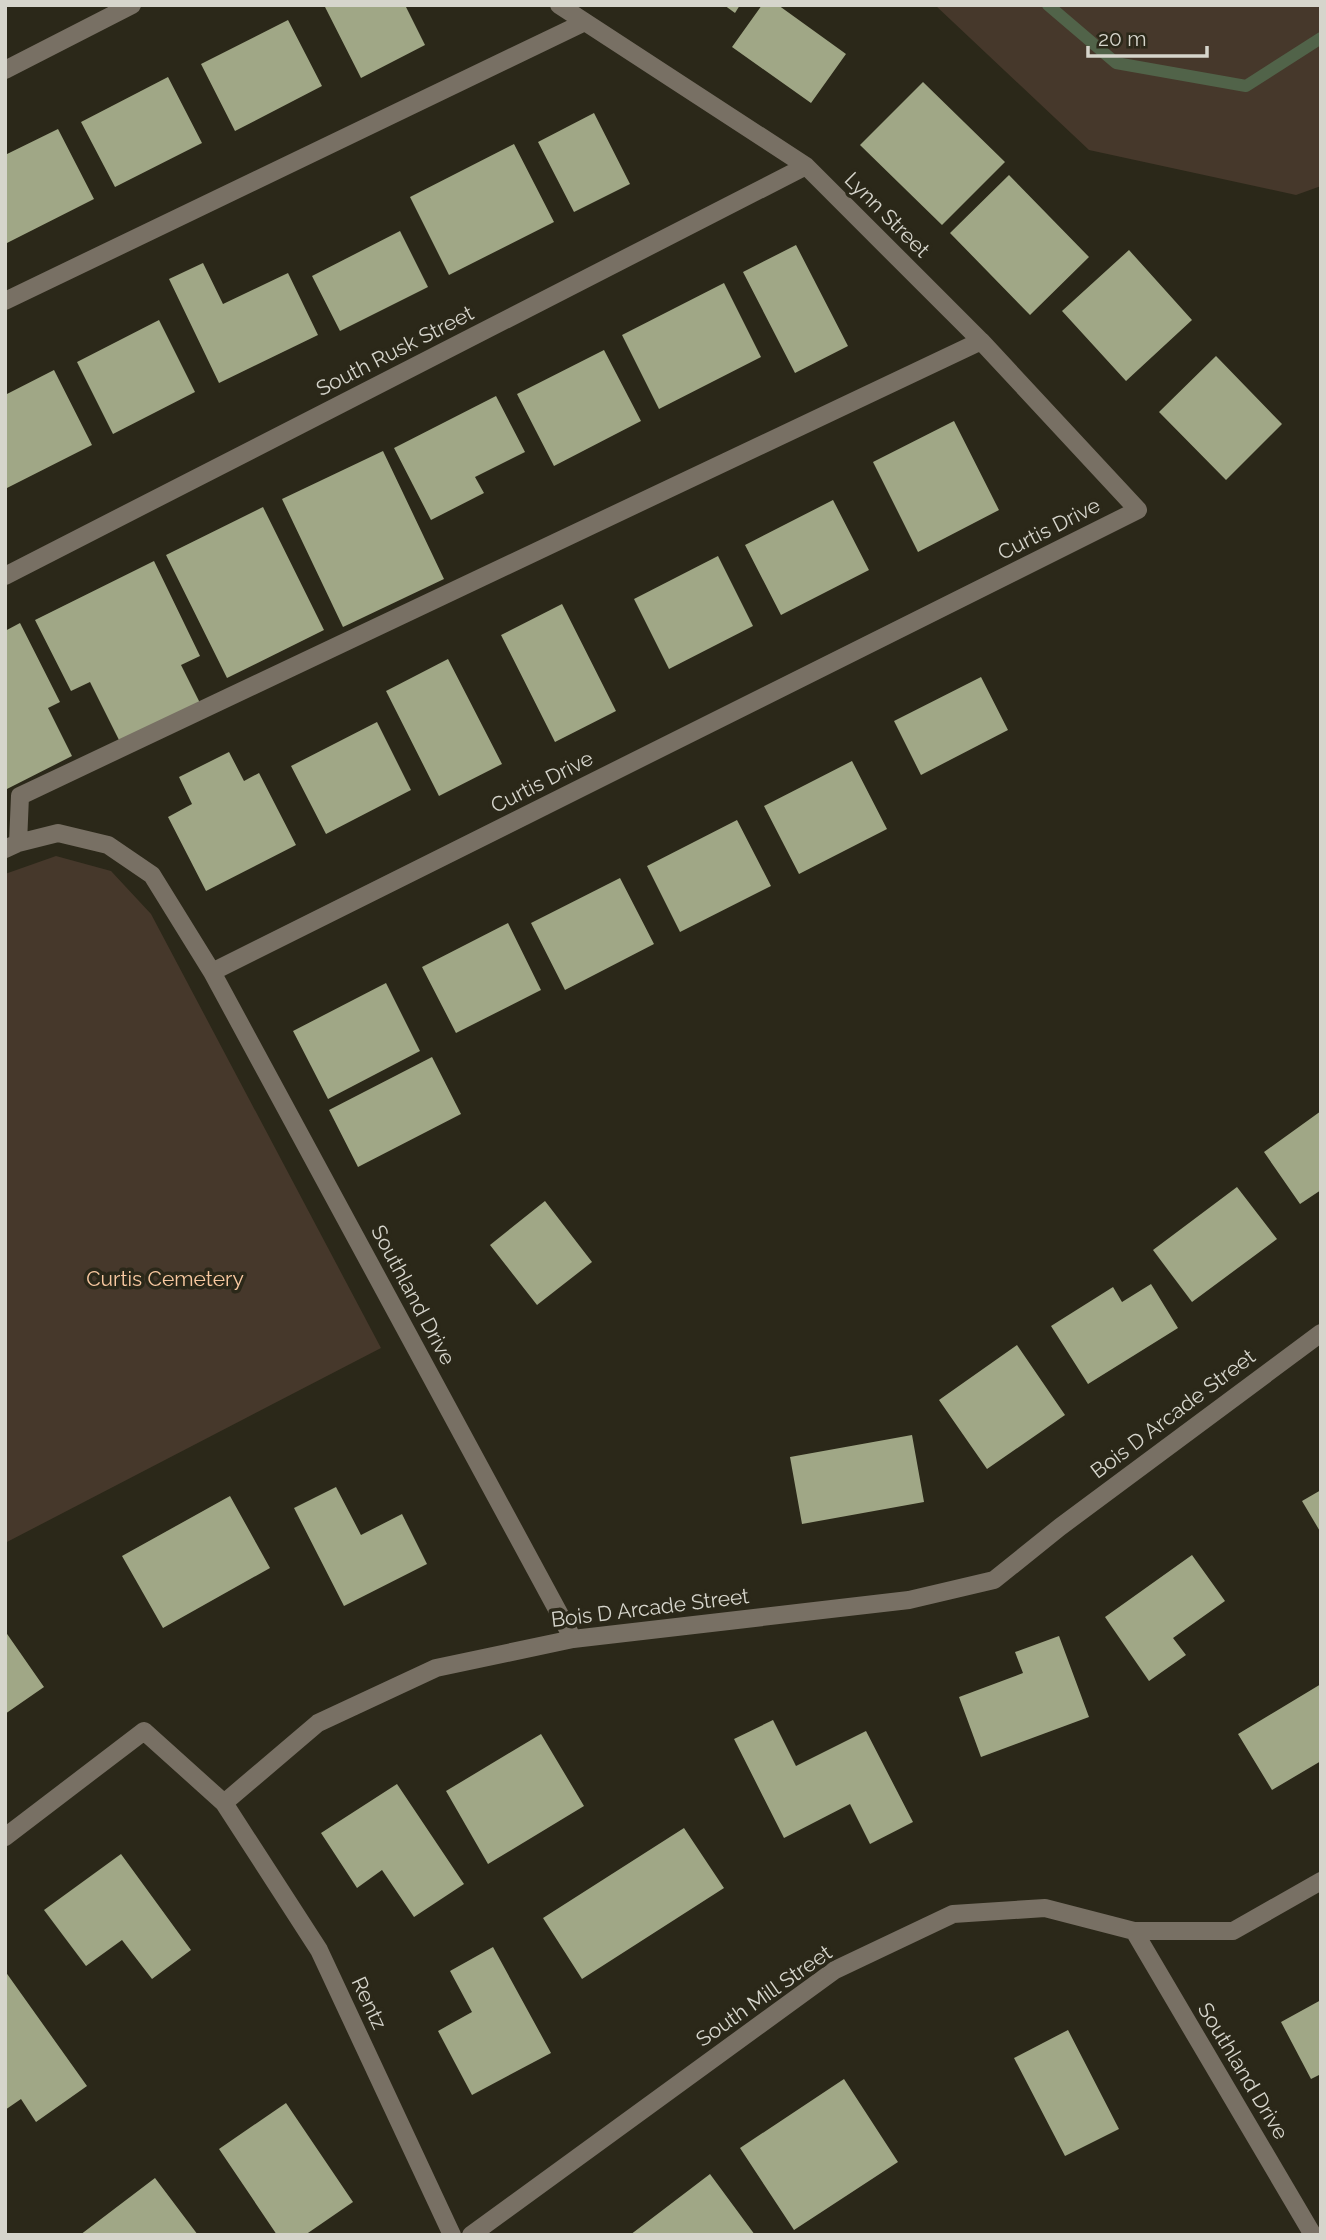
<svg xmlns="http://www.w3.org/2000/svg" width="1326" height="2240" viewBox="0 0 1326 2240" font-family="Raleway,sans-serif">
  <rect width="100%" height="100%" fill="#2b2819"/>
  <path fill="#46382b" d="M935,5h386v181l-25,9 -207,-45z
    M56,856l55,15 40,43 230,434 -376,195v-669z"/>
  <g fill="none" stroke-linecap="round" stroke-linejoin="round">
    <path stroke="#516349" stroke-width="12" d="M1048,5l68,58 130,23 75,-48"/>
  </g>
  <path fill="#a0a786" d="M324,5h81l20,40 -64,33z
    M724,5h16l-5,8z
    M762,5h16l68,49 -35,49 -79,-56z
    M288,20l34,66 -87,45 -34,-67z
    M168,77l34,66 -87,44 -34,-65z
    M923,82l82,80 -63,63 -82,-80z
    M594,113l36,71 -56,28 -36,-70z
    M58,129l36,70 -89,45v-89z
    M514,144l40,78 -105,53 -39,-78z
    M1009,175l80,82 -59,58 -80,-82z
    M400,231l28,56 -88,44 -28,-55z
    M796,245l52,101 -53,27 -52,-101z
    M1129,250l63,70 -66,61 -64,-70z
    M203,263l20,41 65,-31 30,62 -99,48 -50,-104z
    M724,283l37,74 -102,52 -37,-74z
    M159,320l36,72 -82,42 -36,-72z
    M604,350l37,71 -87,45 -37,-72z
    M1216,356l66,68 -56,56 -67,-68z
    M54,370l38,75 -87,44v-94z
    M496,396l29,56 -50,25 9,16 -53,27 -37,-72z
    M954,421l45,89 -81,42 -45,-90z
    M383,451l61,128 -101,48 -61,-128z
    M833,500l36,70 -88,45 -36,-70z
    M263,507l61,123 -97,48 -61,-123z
    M718,556l35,70 -84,43 -35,-70z
    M154,561l46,95 -19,9 19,38 -80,39 -30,-60 -19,9 -36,-71z
    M562,604l54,107 -61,31 -54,-107z
    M20,623l40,79 -12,6 24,48 -67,34v-159z
    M448,659l54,105 -63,32 -53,-105z
    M981,677l27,53 -87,45 -27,-54z
    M377,722l34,68 -85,44 -35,-68z
    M229,752l15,29 15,-8 37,72 -90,46 -38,-74 24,-13 -13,-27z
    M852,761l35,68 -88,45 -35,-68z
    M737,820l34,66 -91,46 -33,-66z
    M620,878l34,66 -89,46 -34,-67z
    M508,923l33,67 -85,43 -34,-66z
    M386,983l34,68 -92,48 -35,-68z
    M432,1057l29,57 -103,53 -29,-57z
    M1321,1111v79l-21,14 -36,-52z
    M1237,1187l40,52 -85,63 -39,-52z
    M545,1201l47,61 -55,43 -47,-60z
    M1151,1284l27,44 -90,56 -37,-58 62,-39 9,15z
    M1017,1345l48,70 -78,54 -48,-69z
    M912,1435l12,67 -122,22 -12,-67z
    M336,1487l25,48 41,-21 25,50 -83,42 -50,-98z
    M1321,1490v43l-19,-32z
    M230,1496l40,72 -107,60 -41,-72z
    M1192,1555l33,46 -52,37 13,17 -37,26 -44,-64z
    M5,1631l39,56 -39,27z
    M1059,1636l30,81 -108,40 -22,-60 64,-24 -8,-21z
    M1321,1684v77l-49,29 -34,-56z
    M773,1720l23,46 70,-35 47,91 -43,22 -20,-40 -66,34 -50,-99z
    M541,1734l43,72 -96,58 -42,-73z
    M397,1784l67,100 -50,33 -32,-47 -25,18 -36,-55z
    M684,1828l40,60 -142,91 -39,-61z
    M121,1854l70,96 -39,29 -30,-39 -36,26 -42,-56z
    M493,1947l58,106 -79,42 -34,-64 34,-19 -22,-41z
    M5,1971l82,115 -51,36 -15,-23 -16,11z
    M1321,2000v74l-10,5 -30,-57z
    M1068,2030l51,99 -54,27 -51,-98z
    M844,2079l54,83 -104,68 -54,-82z
    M286,2103l67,99 -48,33h-28l-58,-86z
    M710,2174l45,61h-125z
    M155,2178l43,57h-118z"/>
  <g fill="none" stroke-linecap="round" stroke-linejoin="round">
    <path stroke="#787064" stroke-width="18" d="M5,70l127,-65
      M5,301l580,-279
      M5,576l801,-410
      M18,843l2,-47 961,-455
      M5,849l13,-6 40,-10 50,12 44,30 60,97 361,667
      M212,972l926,-462 -157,-169 -175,-175 -247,-161
      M224,1803l95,147 133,285
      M5,1837l139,-106 80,72 94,-80 118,-55 137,-29 336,-39 85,-20 66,-53 261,-194
      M1134,1931l179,304
      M471,2235l364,-265 118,-56 92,-6 89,23h99l88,-50"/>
  </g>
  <g text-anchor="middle" stroke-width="7" stroke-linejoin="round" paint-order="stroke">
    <g font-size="21" fill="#d6d5cc" stroke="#2b2819">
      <text transform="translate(887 215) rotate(45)" y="7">Lynn Street</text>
      <text transform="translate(395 351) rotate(-27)" y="7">South Rusk Street</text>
      <text transform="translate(1049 529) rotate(-27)" y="7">Curtis Drive</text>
      <text transform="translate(542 782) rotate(-27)" y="7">Curtis Drive</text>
      <text transform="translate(413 1295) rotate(62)" y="7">Southland Drive</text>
      <text transform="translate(1173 1414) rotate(-37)" y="7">Bois D Arcade Street</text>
      <text transform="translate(650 1608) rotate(-7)" y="7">Bois D Arcade Street</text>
      <text transform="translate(764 1996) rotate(-35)" y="7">South Mill Street</text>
      <text transform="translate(369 2003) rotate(65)" y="7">Rentz</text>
      <text transform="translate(1243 2071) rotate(59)" y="7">Southland Drive</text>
    </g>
    <g font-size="21" fill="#f9c9a1" stroke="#2b2819">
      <text x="165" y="1286">Curtis Cemetery</text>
    </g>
  </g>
  <rect width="1326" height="2240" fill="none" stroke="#d6d5cc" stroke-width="14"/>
  <path d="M1088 46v10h119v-10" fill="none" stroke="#d6d5cc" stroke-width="3.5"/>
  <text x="1098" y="46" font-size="21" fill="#d6d5cc" stroke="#2b2819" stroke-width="5" paint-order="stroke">20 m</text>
</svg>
